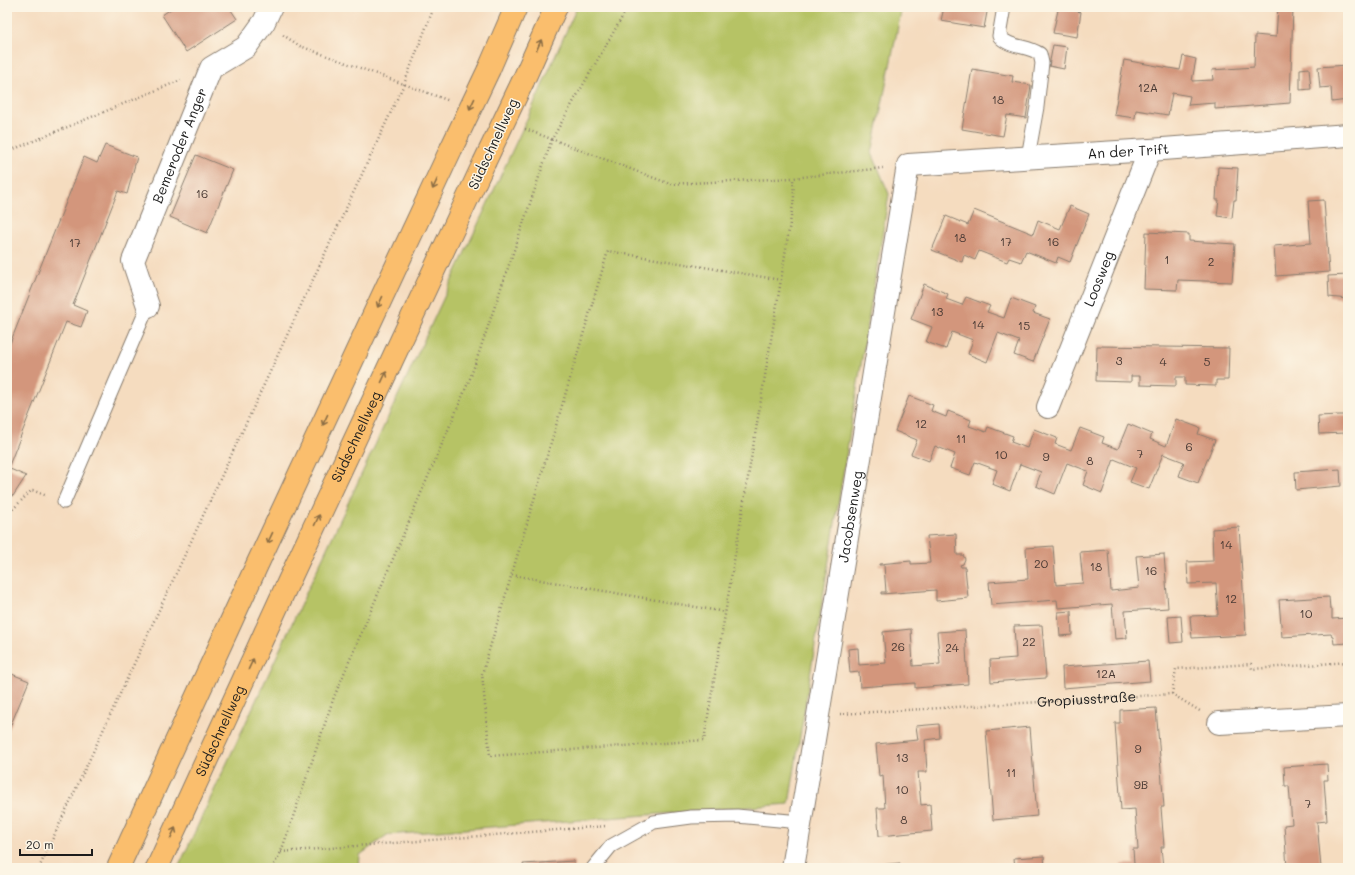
<svg xmlns="http://www.w3.org/2000/svg" width="1355" height="875" viewBox="0 0 1355 875" font-family="Mali,sans-serif">
  <rect width="100%" height="100%" fill="#fcf5e5"/>
  <filter id="ink" filterUnits="userSpaceOnUse"><feTurbulence type="fractalNoise" baseFrequency=".025" numOctaves="2"/><feDisplacementMap in="SourceGraphic" scale="8" xChannelSelector="R" yChannelSelector="G"/><feConvolveMatrix kernelMatrix="1 2 1 2 8 2 1 2 1" color-interpolation-filters="sRGB"/></filter>
  <filter id="wash" filterUnits="userSpaceOnUse"><feTurbulence type="fractalNoise" baseFrequency=".012" numOctaves="4" result="noise"/><feDisplacementMap in="SourceGraphic" scale="16" xChannelSelector="R" yChannelSelector="G"/><feGaussianBlur stdDeviation="0.9" result="paint"/><feColorMatrix in="noise" values="0 0 0 0 0 0 0 0 0 0 0 0 0 0 0 0 0 1.4 0 .05"/><feComposite in="paint" operator="in"/></filter>
  <g filter="url(#wash)">
    <rect width="100%" height="100%" fill="#f5dcbf"/>
    <path fill="#b6c365" stroke="#697040" d="M577,7h325l-30,146 17,41 -100,610 -402,31 -27,20 -1,13h-181l356,-764z"/>
    <g id="blocks">
      <path fill="#d3967c" d="M174,7h55l8,12 -51,33 -24,-37z
        M944,7h44l-4,21 -43,-7z
        M1056,7h15v3l10,2 -4,25 -24,-4 5,-23z
        M1278,7h15l-3,96 -75,6v-6l-27,2 2,-9 -18,-3 -4,22 -32,-5 -1,8 -21,-3 10,-55 56,10 3,-14 13,3 -4,22 21,-1 -1,-10 42,-3 1,-32 21,2z
        M1053,45l14,2 -3,22 -15,-3z
        M1348,65v35l-16,2 -1,-15 -11,1 -2,-21z
        M1309,68l2,21 -11,1v-21z
        M972,69l41,7 -1,6 19,3 -5,33 -19,-3 -4,21 -41,-7z
        M105,145l32,12 -10,37 -9,-3 -45,114 14,6 -6,16 -15,-5 -58,146 18,8 -13,20 -6,-3v-142l77,-194 13,6z
        M196,155l37,15 -26,63 -37,-16z
        M1218,167l20,1 -2,32h-2l-2,18 -15,-2 2,-16h-3z
        M1324,200l5,72 -53,4 -2,-30 37,-3 -3,-42z
        M1070,206l19,8 -19,48 -12,-5 -2,6 -30,-12 -5,11 -12,-4 -2,4 -28,-11 -4,9 -11,-5 -2,7 -30,-12 14,-34 22,9 6,-15 59,24 5,-14 22,9z
        M1146,232l43,2v7l46,3 -3,38 -54,-2 -1,10 -33,-1z
        M1348,275v24l-19,-2 -1,-21z
        M924,284l24,10 -2,5 16,6 4,-8 24,9 -3,6 17,6 7,-20 24,9 -2,6 17,6 -17,43 -19,-7 5,-14 -21,-8 -11,29 -19,-8 5,-14 -21,-8 -6,17 -20,-7 6,-15 -21,-8z
        M1097,346l132,2 -1,32h-12v6l-31,-1v-8h-9v9l-36,-1v-9h-9v6l-35,-1z
        M909,396l24,9 -2,6 15,6 2,-6 23,9 -2,6 17,6 2,-5 25,9 -2,6 16,6 7,-19 23,9 -2,6 16,6 9,-22 24,9 -2,6 16,6 10,-25 24,10 -2,5 16,7 10,-27 24,9 -2,6 17,6 -17,43 -19,-7 5,-14 -21,-8 -14,35 -19,-7 6,-14 -22,-9 -12,34 -19,-8 5,-14 -21,-8 -12,31 -19,-8 5,-14 -21,-8 -10,27 -18,-7 5,-14 -22,-8 -5,13 -20,-7 5,-14 -20,-8 -6,15 -18,-7 6,-14 -22,-9z
        M1339,415h9v21l-3,-1v-2l-26,1 -1,-18z
        M1340,469l1,17 -45,4 -1,-18z
        M1239,527l7,108 -54,3 -2,-22 28,-1 -2,-32 -28,1 -1,-22 26,-1 -1,-32z
        M956,534l1,21h6l2,4 -2,5 -3,1 1,2h4l3,31 -32,3v-11l-55,4v-2h5l-2,-27h-5v-1l32,-3v3l19,-1 -3,-27z
        M1053,546l3,39 27,-2 -3,-31 28,-2 3,41 28,-3 -3,-32 28,-2 4,54 -43,3 2,27 -12,1 -3,-35 -54,4 -1,-8 -66,5 -2,-23 39,-3 -2,-31z
        M1329,597l1,12h2v10l16,-1v25l-14,1 -1,-8h-1l-1,-2 -49,3 -3,-37z
        M1071,611l1,24 -12,1 -2,-24z
        M1181,616l2,26 -13,1 -2,-26z
        M1042,625l4,53 -55,4 -1,-22 26,-2 -2,-32z
        M911,629l2,37 27,-2 -3,-32 28,-2 3,54 -53,4v-5l-55,4 -1,-15 -9,1 -2,-24 10,-1 1,17 27,-2 -3,-31z
        M1148,661l2,20 -87,7 -1,-21z
        M7,672l22,9 -22,53z
        M1156,708l8,99h-3l3,40h-3l2,21h-41l-1,-4h13l-1,-15h5l-3,-40 -14,1 -6,-87h5v-13z
        M939,724l1,14 -15,2 2,32h-9l3,33 9,-1 2,27 -53,5 -2,-28h8l-2,-33 -4,1 -3,-32 42,-4 -2,-14z
        M1030,727l7,89 -44,4 -7,-89z
        M1327,764l1,16h-4l3,41 -10,1 4,46h-34l-3,-43 8,-1 -3,-38h-4l-1,-19z
        M1044,856l1,12h-30l-1,-10z
        M574,861v7h-50l-1,-4z
        M900,863v5h-41v-1z"/>
    </g>
  </g>
  <g filter="url(#ink)">
    <use href="#blocks" fill-opacity="0" stroke="#887c6e" stroke-width="1"/>
    <g fill="none" stroke-linecap="round" stroke-linejoin="round">
      <defs>
        <path id="lane" d="M1004,7l-5,29c10,12 28,9 41,18l2,9 -5,44 -9,50
          M64,502l84,-196
          M593,868l18,-22 43,-24 37,-5 46,-1 63,6"/>
        <g id="street">
          <path id="s2" d="M148,306l-15,-45 78,-193 35,-21 18,-25 7,-15"/>
          <path id="s3" d="M1048,407l102,-257"/>
          <path d="M1219,723l129,-7"/>
          <path id="s4" d="M793,868l115,-703 242,-15 198,-15"/>
        </g>
        <g id="highway">
          <path d="M489,69l27,-62"/>
          <path d="M523,81l33,-74"/>
          <path d="M118,868l138,-301 195,-418"/>
          <path id="s5" d="M157,868l130,-283 197,-422"/>
        </g>
      </defs>
      <use href="#lane" stroke="#887c6e" stroke-width="15"/>
      <use href="#street" stroke="#887c6e" stroke-width="24"/>
      <use href="#highway" stroke="#887c6e" stroke-width="24"/>
      <g stroke="#887c6e" stroke-width="2.5" stroke-dasharray="1 3" stroke-linecap="butt">
        <path d="M283,35l17,11 150,55"/>
        <path d="M525,129l145,55 123,-6 90,-10"/>
        <path d="M7,152l174,-72"/>
        <path d="M781,280l-173,-29 -126,423 8,82 214,-16 77,-460 13,-82 -1,-20"/>
        <path d="M7,515l25,-25 15,6"/>
        <path d="M512,575l213,37"/>
        <path d="M1172,694l4,-25 75,-5 1,5 96,-7"/>
        <path id="s1" d="M840,714l332,-20 28,17"/>
        <path d="M281,852l325,-26"/>
        <path d="M39,868l365,-784 30,-77"/>
        <path d="M272,868l9,-16 53,-155 137,-321 81,-237 76,-132"/>
      </g>
      <use href="#lane" stroke="#fff" stroke-width="13"/>
      <use href="#street" stroke="#fff" stroke-width="22"/>
      <use href="#highway" stroke="#fabe6d" stroke-width="22"/>
      <defs>
        <path id="highway-bridge" d="M451,149l38,-80
          M484,163l39,-82"/>
      </defs>
      <use href="#highway-bridge" stroke="#887c6e" stroke-width="24" stroke-linecap="butt"/>
      <use href="#highway-bridge" stroke="#fabe6d" stroke-width="22"/>
    </g>
    <defs><path id="oneway-shaft" d="M-6 0H5M1.5-3L5.5 0L1.5 3" fill="none" stroke-width="1.6" stroke-linecap="round" stroke-linejoin="round"/></defs>
    <g stroke="#8b6d44">
      <use href="#oneway-shaft" transform="translate(539 45) rotate(-66)"/>
      <use href="#oneway-shaft" transform="translate(472 104) rotate(115)"/>
      <use href="#oneway-shaft" transform="translate(435 184) rotate(115)"/>
      <use href="#oneway-shaft" transform="translate(380 302) rotate(115)"/>
      <use href="#oneway-shaft" transform="translate(384 377) rotate(-65)"/>
      <use href="#oneway-shaft" transform="translate(325 420) rotate(115)"/>
      <use href="#oneway-shaft" transform="translate(317 520) rotate(-65)"/>
      <use href="#oneway-shaft" transform="translate(270 538) rotate(115)"/>
      <use href="#oneway-shaft" transform="translate(251 664) rotate(-65)"/>
      <use href="#oneway-shaft" transform="translate(173 833) rotate(-65)"/>
    </g>
  </g>
  <g text-anchor="middle" stroke-width="3" stroke-linejoin="round" paint-order="stroke">
    <g font-size="12" fill="#4a3a34">
      <text x="1148" y="92">12A</text>
      <text x="998" y="104">18</text>
      <text x="202" y="198">16</text>
      <text x="960" y="242">18</text>
      <text x="1006" y="246">17</text>
      <text x="1053" y="246">16</text>
      <text x="75" y="247">17</text>
      <text x="1167" y="264">1</text>
      <text x="1211" y="266">2</text>
      <text x="937" y="316">13</text>
      <text x="978" y="329">14</text>
      <text x="1024" y="330">15</text>
      <text x="1119" y="365">3</text>
      <text x="1163" y="366">4</text>
      <text x="1207" y="366">5</text>
      <text x="921" y="428">12</text>
      <text x="961" y="443">11</text>
      <text x="1189" y="451">6</text>
      <text x="1140" y="458">7</text>
      <text x="1001" y="459">10</text>
      <text x="1046" y="461">9</text>
      <text x="1090" y="465">8</text>
      <text x="1226" y="549">14</text>
      <text x="1041" y="568">20</text>
      <text x="1096" y="571">18</text>
      <text x="1151" y="575">16</text>
      <text x="1231" y="603">12</text>
      <text x="1306" y="618">10</text>
      <text x="1029" y="646">22</text>
      <text x="898" y="651">26</text>
      <text x="952" y="652">24</text>
      <text x="1106" y="678">12A</text>
      <text x="1138" y="753">9</text>
      <text x="902" y="762">13</text>
      <text x="1011" y="777">11</text>
      <text x="1141" y="789">9B</text>
      <text x="902" y="794">10</text>
      <text x="1308" y="808">7</text>
      <text x="904" y="824">8</text>
    </g>
    <g font-size="14" fill="#1c1c1c" stroke="#fcf5e5">
      <text transform="translate(493 144) rotate(-65)" y="5">Südschnellweg</text>
      <text dy="5" stroke="none"><textPath href="#s2" startOffset="172">Bemeroder Anger</textPath></text>
      <text dy="5" stroke="none"><textPath href="#s4" startOffset="933">An der Trift</textPath></text>
      <text dy="5" stroke="none"><textPath href="#s3" startOffset="138">Loosweg</textPath></text>
      <text dy="5" stroke="none"><textPath href="#s5" startOffset="475">Südschnellweg</textPath></text>
      <text dy="5" stroke="none"><textPath href="#s4" startOffset="356">Jacobsenweg</textPath></text>
      <text dy="5" stroke="none"><textPath href="#s1" startOffset="247">Gropiusstraße</textPath></text>
      <text dy="5" stroke="none"><textPath href="#s5" startOffset="151">Südschnellweg</textPath></text>
    </g>
  </g>
  <rect width="1355" height="875" fill="none" stroke="#fcf5e5" stroke-width="24"/>
  <path d="M20 849v6h72v-6" fill="none" stroke="#1c1c1c" stroke-width="2"/>
  <text x="26" y="849" font-size="12" fill="#1c1c1c" stroke="#fcf5e5" stroke-width="3" paint-order="stroke">20 m</text>
</svg>
